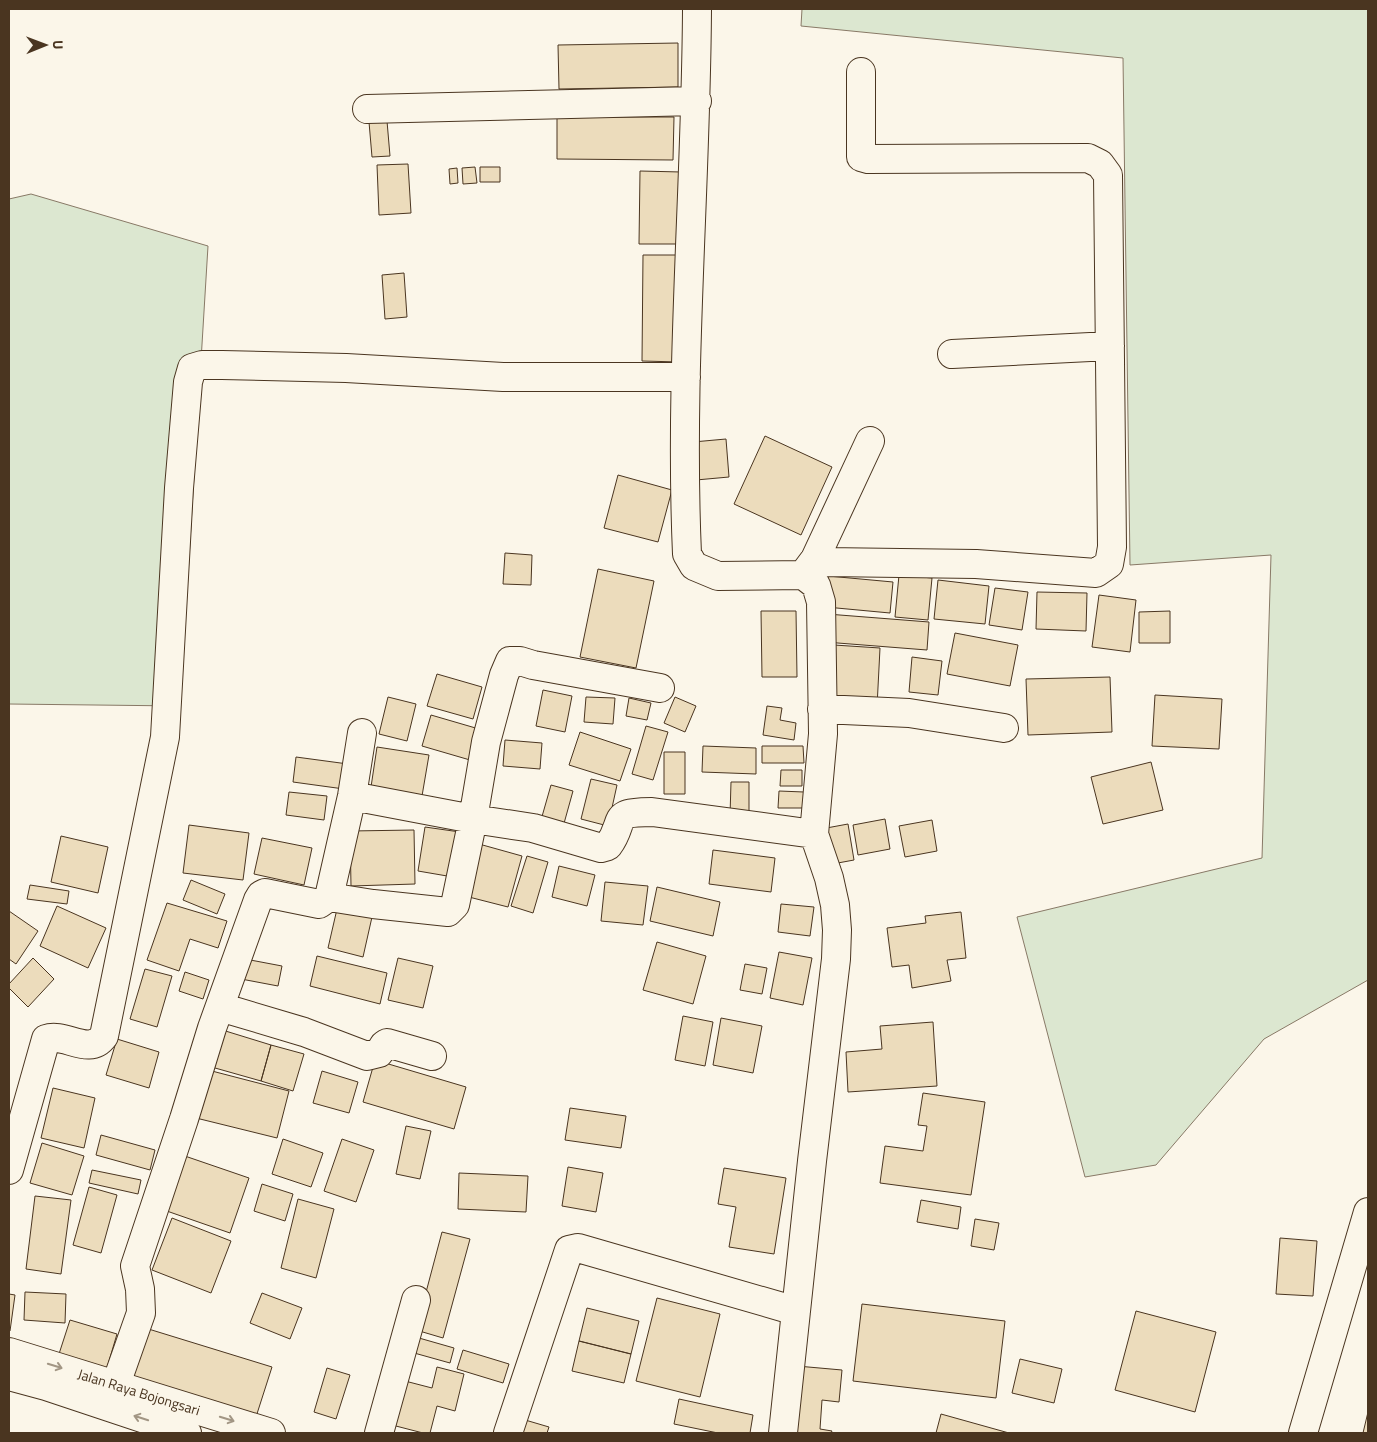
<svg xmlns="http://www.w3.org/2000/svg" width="1377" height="1442" viewBox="0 0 1377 1442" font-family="'Titillium Web',sans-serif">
  <rect width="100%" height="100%" fill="#fbf6e9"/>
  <path fill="#dce7d0" stroke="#887966" d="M802,9h566v971l-104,59 -108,126 -71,12 -68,-260 245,-59 9,-303 -141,10 -7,-507 -322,-32z
    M31,194l177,52 -28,460 -171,-2v-505z"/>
  <path fill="#ecdcbc" stroke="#4a3520" d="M678,43v44l-119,2 -1,-44z
    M557,117h117l-1,43 -116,-1z
    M387,121l3,35 -18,1 -3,-35z
    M408,164l3,49 -32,2 -2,-50z
    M475,167l2,16 -14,1 -1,-16z
    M480,167h20v15h-20z
    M457,168l1,15 -8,1 -1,-15z
    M640,171l41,1 -1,72h-41z
    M643,255h38l-1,107 -38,-1z
    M404,273l3,44 -22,2 -3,-44z
    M765,436l67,31 -31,68 -67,-31z
    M726,439l3,38 -33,3 -3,-38z
    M618,475l54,15 -14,52 -54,-14z
    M505,553l27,2 -1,30 -28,-1z
    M598,569l56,12 -18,87 -56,-11z
    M899,575l33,3 -4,42 -33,-3z
    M828,576l65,6 -3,31 -64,-6z
    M938,580l51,6 -4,38 -51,-5z
    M995,588l33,4 -6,38 -33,-5z
    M1037,592l50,1 -1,38 -50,-2z
    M1099,595l37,5 -6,52 -38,-5z
    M761,611h35l1,66h-35z
    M1170,611v32h-31v-31z
    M827,614l102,8 -2,28 -102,-8z
    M955,633l63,12 -8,41 -63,-12z
    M834,645l46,3 -3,59 -47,-3z
    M912,657l30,4 -4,34 -29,-3z
    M437,674l45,13 -9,32 -46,-13z
    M1110,677l2,55 -84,3 -2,-56z
    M543,690l29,6 -7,36 -29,-6z
    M1155,695l67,4 -3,50 -67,-3z
    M388,697l28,7 -9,37 -28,-7z
    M586,697l29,1 -2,26 -29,-2z
    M675,697l21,9 -11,26 -21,-9z
    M629,698l22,5 -4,17 -21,-4z
    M767,706l15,2 -2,12 16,3 -2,17 -31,-5z
    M431,715l48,14 -9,31 -48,-14z
    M646,726l22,6 -15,48 -21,-6z
    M580,732l51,17 -11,32 -51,-16z
    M505,740l37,3 -2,26 -37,-3z
    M703,746l53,2v26l-54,-2z
    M762,746h41l1,17h-42z
    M377,747l52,8 -7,41 -51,-9z
    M664,752h21v42h-21z
    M296,757l52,7 -4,25 -51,-7z
    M1151,762l12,48 -60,14 -12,-47z
    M781,770h21v16h-22z
    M591,779l26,6 -9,41 -27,-7z
    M731,782h18v35l-19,-1z
    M551,785l22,6 -10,36 -22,-7z
    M779,791l25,1v16h-26z
    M289,792l38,4 -3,24 -38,-5z
    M885,819l5,30 -32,6 -5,-30z
    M932,820l5,31 -32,6 -6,-31z
    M848,824l6,36 -27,5 -6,-36z
    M189,825l60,8 -6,47 -60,-7z
    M425,827l35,5 -7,45 -35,-6z
    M414,830l1,54 -64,2 -1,-55z
    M61,836l47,11 -10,46 -47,-11z
    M262,838l50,10 -8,37 -50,-11z
    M479,844l43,12 -14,51 -43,-11z
    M713,850l62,8 -4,34 -62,-8z
    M527,856l21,6 -15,51 -22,-7z
    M559,866l36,9 -8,31 -35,-9z
    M191,880l34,14 -8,20 -34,-14z
    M605,882l43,4 -5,39 -42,-4z
    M30,885l39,6 -2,13 -40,-5z
    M657,887l63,15 -7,34 -63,-15z
    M167,903l60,18 -9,27 -28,-9 -11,32 -32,-11z
    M781,904l33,3 -4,29 -32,-4z
    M57,906l49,22 -18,40 -48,-22z
    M337,909l35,8 -9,40 -35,-9z
    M9,911l29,20 -22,33 -7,-5z
    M961,912l5,46 -19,2 4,21 -39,7 -3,-23 -17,2 -5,-39 39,-5 -1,-7z
    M657,942l49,14 -13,48 -50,-14z
    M779,952l33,6 -9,47 -33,-7z
    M317,956l70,17 -7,31 -70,-18z
    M33,958l21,21 -26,28 -19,-19v-4z
    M398,958l35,8 -10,42 -35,-8z
    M245,959l37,7 -4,20 -37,-7z
    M745,964l22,4 -5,26 -22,-4z
    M145,969l27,7 -15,51 -27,-8z
    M185,972l24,8 -6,19 -24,-8z
    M683,1016l30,6 -8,44 -30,-6z
    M721,1018l41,8 -9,47 -40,-8z
    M933,1022l4,64 -89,6 -2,-40 36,-3 -2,-23z
    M219,1029l52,16 -10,36 -53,-15z
    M117,1039l42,13 -10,36 -43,-13z
    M271,1045l33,9 -11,37 -32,-10z
    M375,1060l91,27 -12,42 -91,-27z
    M208,1070l81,21 -12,47 -81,-20z
    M322,1071l36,11 -9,31 -36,-10z
    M53,1088l42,10 -11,50 -43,-10z
    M923,1093l62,9 -14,93 -91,-12 5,-37 38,5 4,-25 -9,-1z
    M570,1108l56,8 -5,32 -56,-8z
    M406,1126l25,5 -11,48 -24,-5z
    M101,1135l54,15 -5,20 -54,-15z
    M283,1139l40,14 -12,34 -39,-13z
    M342,1139l32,11 -18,52 -32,-11z
    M42,1143l42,13 -12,39 -42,-12z
    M179,1154l70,24 -19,55 -69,-24z
    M568,1167l35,6 -7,39 -34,-6z
    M724,1168l62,10 -12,76 -45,-7 7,-40 -18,-3z
    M92,1170l49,10 -3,14 -49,-11z
    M459,1173l69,3 -2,36 -68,-3z
    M262,1184l31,10 -8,27 -31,-10z
    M89,1187l28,8 -16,58 -28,-8z
    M35,1196l36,4 -10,74 -35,-5z
    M298,1199l36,10 -18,69 -35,-10z
    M921,1200l40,7 -3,22 -41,-7z
    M172,1218l59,23 -20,52 -59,-23z
    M975,1219l24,4 -5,27 -23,-4z
    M442,1232l28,7 -27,99 -27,-8z
    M1280,1238l37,3 -4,55 -37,-2z
    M25,1292l41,2 -1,29 -41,-3z
    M262,1293l40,15 -12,31 -40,-16z
    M9,1294l6,1 -5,36h-1z
    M657,1298l63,16 -20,83 -64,-16z
    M862,1304l143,17 -9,77 -143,-17z
    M587,1308l52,13 -8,33 -52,-13z
    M1136,1311l80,21 -21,80 -80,-22z
    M70,1320l47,14 -11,37 -48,-14z
    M142,1327l130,40 -17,53 -129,-40z
    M412,1336l42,12 -4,15 -43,-12z
    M579,1341l52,13 -7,29 -52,-12z
    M463,1350l46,14 -6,19 -46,-14z
    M1020,1359l42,10 -8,34 -42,-10z
    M797,1366l45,4 -3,32 -17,-2 -2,29 12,2 -1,2h-41z
    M437,1367l27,7 -9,37 -18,-5 -7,27h-7l-31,-8 13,-44 27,7z
    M327,1368l23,7 -14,44 -22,-7z
    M679,1399l74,16 -3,18h-32l-44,-9z
    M1368,1412v21h-5z
    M941,1414l68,19h-73z
    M515,1417l34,10 -2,6h-36z"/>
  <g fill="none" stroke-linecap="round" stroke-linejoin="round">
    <defs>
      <path id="minor" d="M697,9c-1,182 -18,364 -10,545l7,12 24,10 85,-1 13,10 5,17 2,132 -9,100 15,44 6,27 2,25 -1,29 -24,202 -29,272
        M367,109l330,-8
        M952,354l158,-8
        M815,559l55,-118
        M803,575l12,-16 11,3 150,2 120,9 13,-9 3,-17 -4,-372 -8,-11 -12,-6 -220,1 -7,-2v-85
        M822,709l87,4 95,15
        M352,796l121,23 60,9 68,20 7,-2c19,-26 0,-34 44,-34l162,22
        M329,897l44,7 75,8 7,-7 18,-86 13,-77 18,-67 6,-14h10l13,4 127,23
        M220,1007l84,25 63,24 12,-3 5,-8 3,-2 45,13
        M9,1170l37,-131c19,-7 43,18 58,-3l61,-299 14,-249 9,-106 4,-14 10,-3h20l124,3 157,9h183
        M116,1384l25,-71 -1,-24 -5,-23 49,-147 28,-91 46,-128 3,-5 4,-2 54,11 10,-7 23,-101 10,-63
        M379,1433l37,-133
        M508,1433l61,-183 9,-2 218,63
        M1303,1433l65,-221"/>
      <g id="highway">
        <path id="s1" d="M9,1352l262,81"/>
        <path d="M9,1376l37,10 141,47"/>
      </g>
    </defs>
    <use href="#minor" stroke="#4a3520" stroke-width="30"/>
    <use href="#highway" stroke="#4a3520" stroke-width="30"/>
    <use href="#minor" stroke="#fbf6e9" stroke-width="28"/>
    <use href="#highway" stroke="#fbf6e9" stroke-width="28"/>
  </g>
  <defs><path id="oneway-shaft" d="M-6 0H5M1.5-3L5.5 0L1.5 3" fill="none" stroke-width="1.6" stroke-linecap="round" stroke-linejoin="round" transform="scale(1.25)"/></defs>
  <g stroke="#a29684">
    <use href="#oneway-shaft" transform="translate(55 1366) rotate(17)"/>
    <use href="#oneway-shaft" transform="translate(141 1418) rotate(-162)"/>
    <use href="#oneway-shaft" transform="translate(227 1419) rotate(17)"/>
  </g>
  <g text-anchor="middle" stroke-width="4" stroke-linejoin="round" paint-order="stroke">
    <g font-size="14" fill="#4a3520" stroke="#fbf6e9">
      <text dy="5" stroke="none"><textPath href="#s1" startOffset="136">Jalan Raya Bojongsari</textPath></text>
    </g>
  </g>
  <rect width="1377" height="1442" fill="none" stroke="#4a3520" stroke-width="20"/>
  <g transform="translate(45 45) rotate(89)" stroke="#fbf6e9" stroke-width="4" paint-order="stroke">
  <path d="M0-4L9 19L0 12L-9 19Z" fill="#4a3520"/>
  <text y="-8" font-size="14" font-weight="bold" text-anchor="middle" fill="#4a3520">U</text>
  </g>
</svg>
